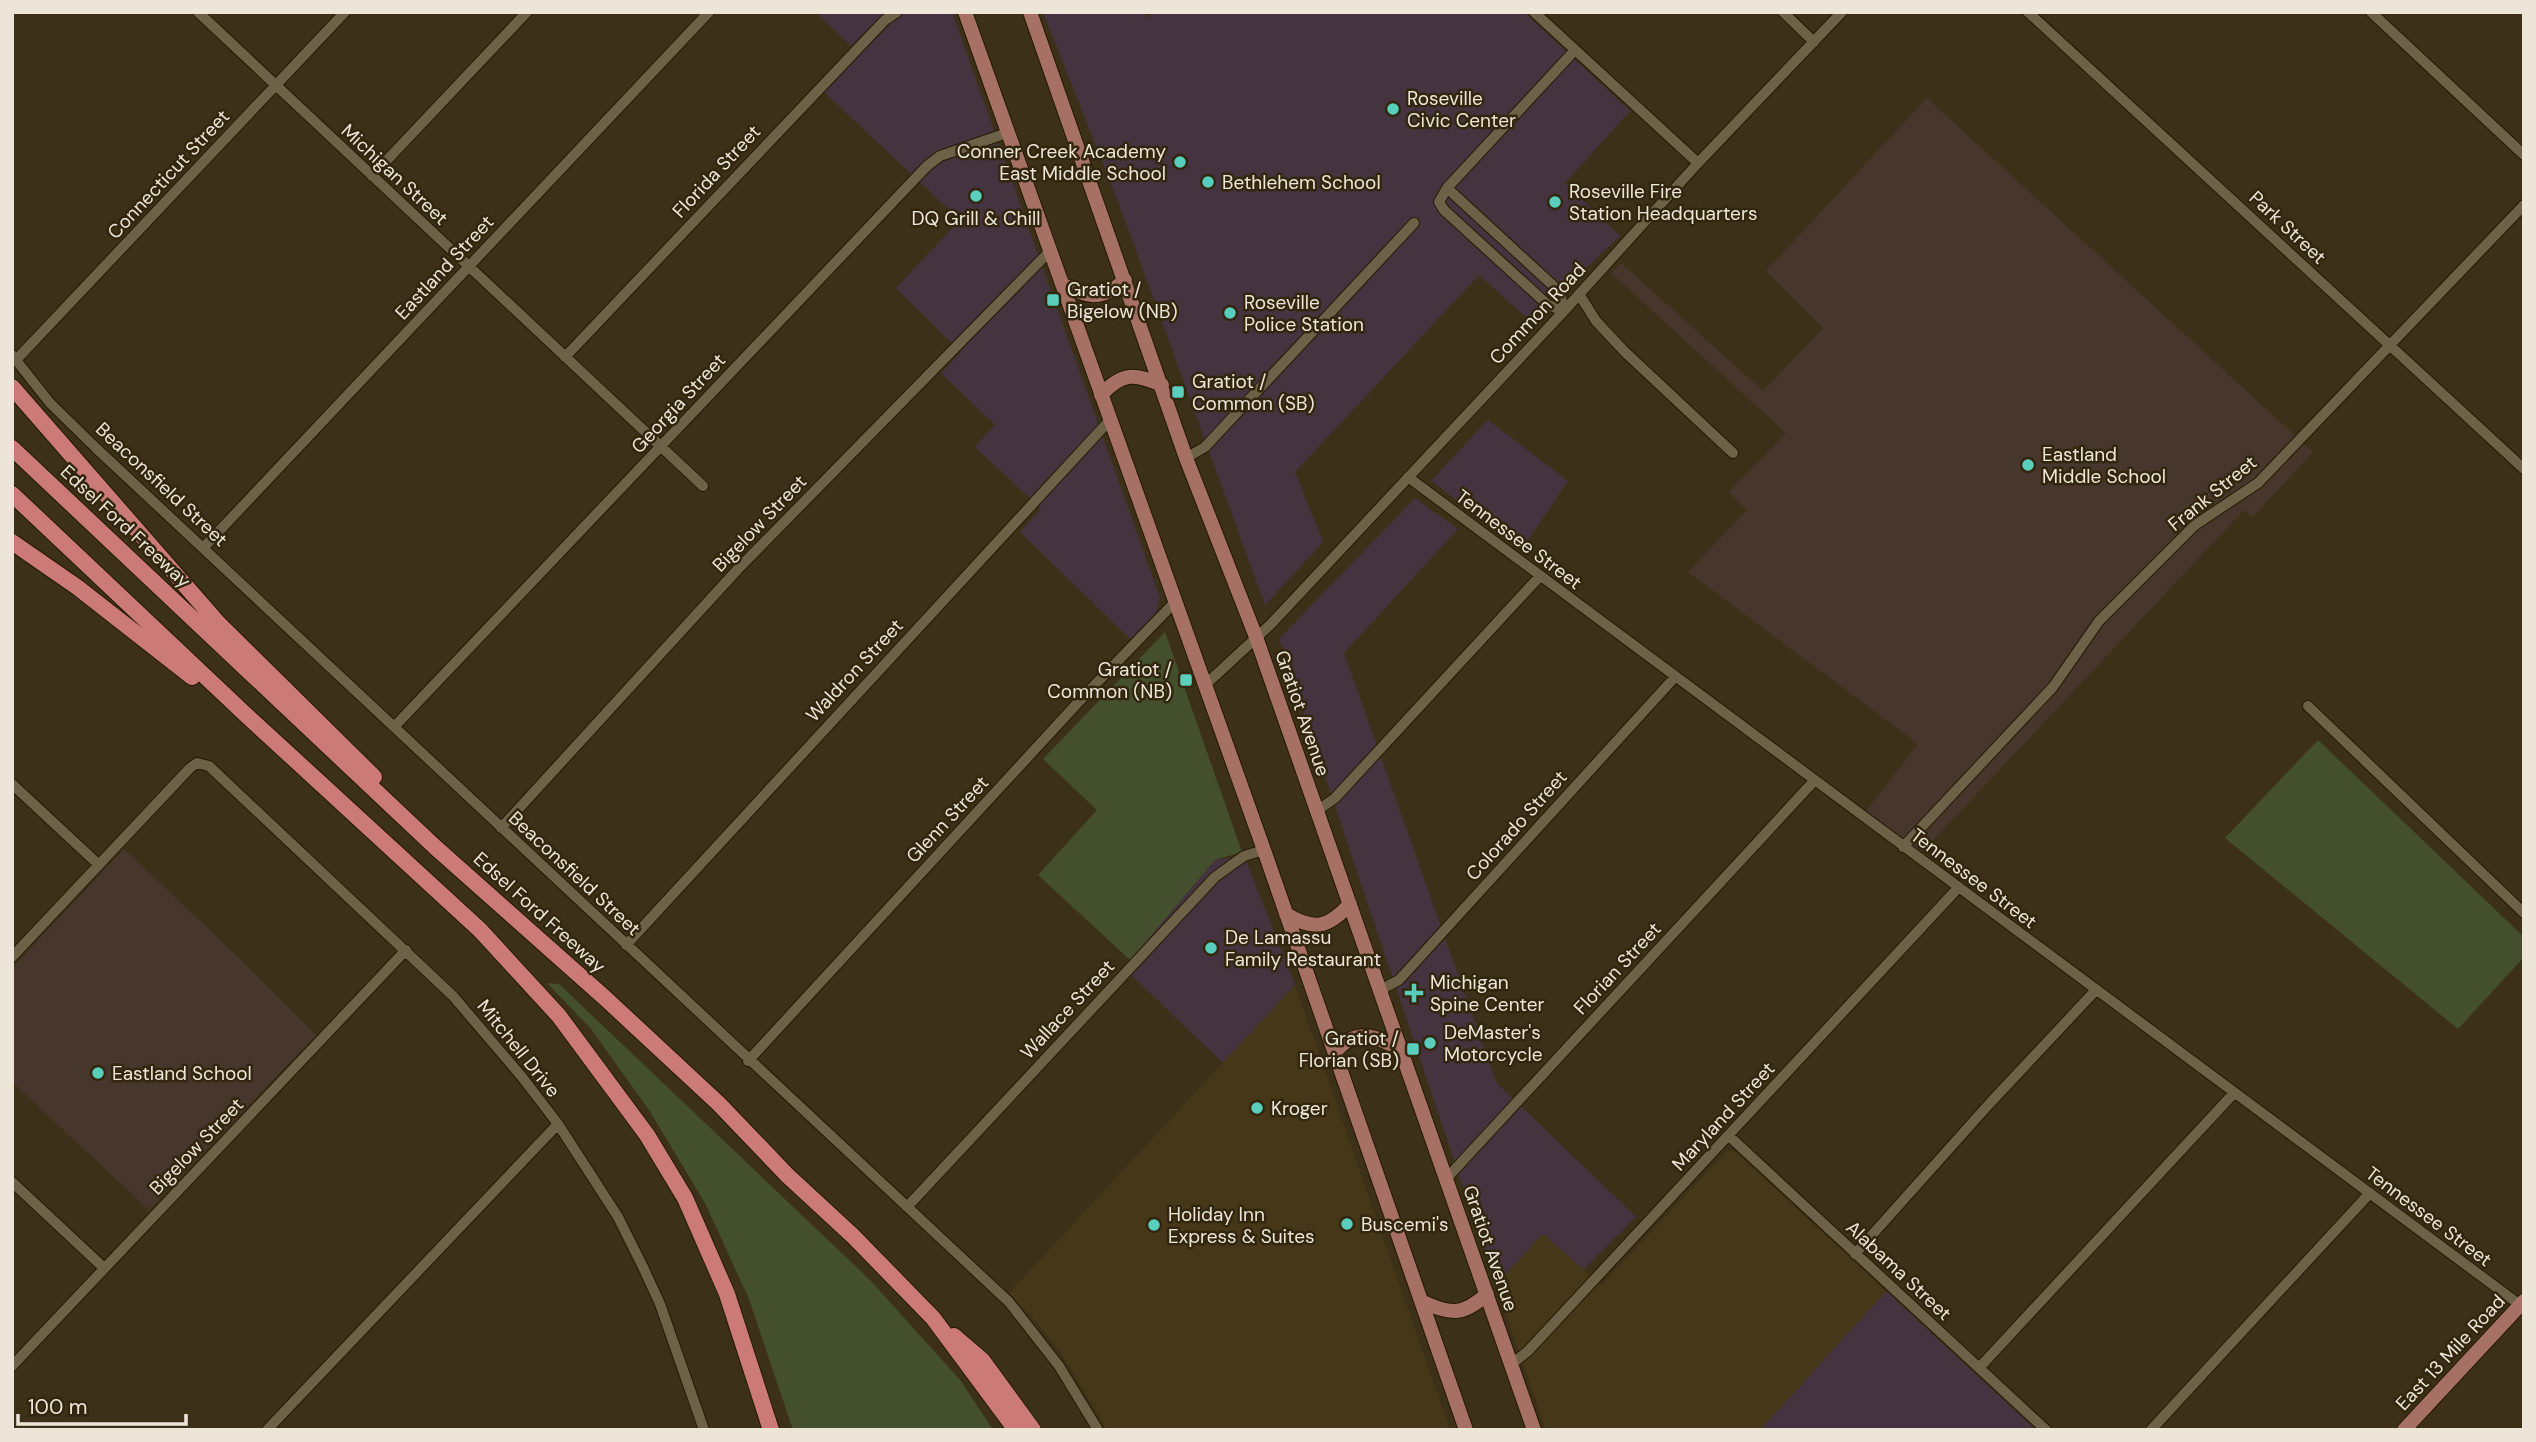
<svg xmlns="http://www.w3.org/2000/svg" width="2536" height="1442" viewBox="0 0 2536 1442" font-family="'DM Sans',sans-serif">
  <rect width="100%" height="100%" fill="#3c3118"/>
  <path fill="#453440" d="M815,12h137l208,586 -4,15 -24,28 -112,-109 21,-23 -66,-62 20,-22 -54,-52 20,-21 -65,-64 64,-68 -136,-128 36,-38z
    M1043,12h101l2,7 7,-7h371l106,99 -65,72 55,53 -90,85 -51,-46 -184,197 28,70 -58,63 -145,-398z
    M1488,420l80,61 -46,68 -91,-68z
    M1415,498l43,31 -114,124 152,429 140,135 -53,53 -40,-36 -47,51 -217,-646z
    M1244,856l51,129 -72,78 -100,-96 92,-107z
    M1886,1291l150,139h-276z"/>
  <path fill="#453717" d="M1295,985l155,445h-343l-45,-76 -25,-31 -28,-30z
    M1728,1150l7,2 7,6 144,133 -126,139h-214l-50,-145 47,-51 58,51z"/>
  <path fill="#47362b" d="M1927,98l386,354 -60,65 -9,-7 -323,343 -55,-42 52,-67 -230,-172 59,-62 -18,-18 57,-59 -175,-160 10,-10 142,128 60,-63 -57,-57z
    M124,849l109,103 83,83 -167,175 -137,-128v-114z"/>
  <path fill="#444f2d" d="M1165,632l77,220 -27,8 -85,100 -92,-85 59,-65 -54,-51z
    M2318,740l206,197v20l-66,72 -233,-191z
    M547,983l12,1 311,296 91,101 32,49h-200l-44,-131 -44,-96 -56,-93 -58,-81z"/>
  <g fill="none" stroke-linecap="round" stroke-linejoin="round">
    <defs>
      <path id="minor" d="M198,12l505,474
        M1534,12l164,151
        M1783,12l31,30
        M2028,12l496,457
        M2371,12l153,143
        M372,176l155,-164
        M1447,188l113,104 4,19
        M1579,294l17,27 29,31 108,101
        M1564,311l-16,-6 -104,-95 -5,-8 8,-14 128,-138
        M12,355l38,48 47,46 912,853 50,64 39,64
        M565,357l320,-337 12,-8
        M16,360l329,-348
        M1186,458l19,-11 209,-224
        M1408,477l1112,828
        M204,547l505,-535
        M1204,686l67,-62 293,-313 134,-148 144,-151
        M2308,706l216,207
        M394,727l533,-561 13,-10 67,-23
        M12,784l87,81
        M1317,811l18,-13 205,-222
        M501,828l237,-259 312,-318
        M1903,847l150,-160 46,-66 96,-96 63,-42 266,-278
        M626,945l483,-524
        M12,957l178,-189 7,-5 12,3 244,230 69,81 36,47 60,93 25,50 17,37 44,126
        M1380,990l19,-10 276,-303
        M748,1061l336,-365 90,-93
        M1729,1136l317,294
        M1446,1179l368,-398
        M12,1182l92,86
        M907,1207l308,-330 29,-21 20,-6
        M1855,1254l135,-151 105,-112
        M1512,1364l16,-13 430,-463
        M12,1366l394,-416
        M1979,1368l255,-275
        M267,1430l291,-306
        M2151,1430l219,-237"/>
      <path id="major" d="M965,12l299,838 202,580
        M1030,12l156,446 70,179 278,793
        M1062,284c25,14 40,17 63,-4
        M1101,395c21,-23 34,-22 61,-10
        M1286,914c28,17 42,14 64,-10
        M1335,1052c21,-25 40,-16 65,-3
        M1421,1301c29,14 42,15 66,-7
        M2404,1430l120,-129"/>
      <path id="highway" d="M12,387l206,236 156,154
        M12,448l423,399 170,151 114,106 67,70 66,61 81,83 83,112
        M12,494l233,220 235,216 79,86 88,119 38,63 42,96 44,136
        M12,542l65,45 115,90
        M954,1336l28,24 51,70"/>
    </defs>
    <use href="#minor" stroke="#231902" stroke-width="12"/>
    <use href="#major" stroke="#231902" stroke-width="16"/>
    <use href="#highway" stroke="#231902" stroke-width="18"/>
    <use href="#minor" stroke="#6d6147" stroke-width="10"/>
    <use href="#major" stroke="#a67064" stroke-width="14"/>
    <use href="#highway" stroke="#cc7a77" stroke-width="16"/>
  </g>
  <g fill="#5acebd" stroke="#32270e" stroke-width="2.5">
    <circle cx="1393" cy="109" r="7"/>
    <circle cx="1180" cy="162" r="7"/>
    <circle cx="1208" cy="182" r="7"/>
    <circle cx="976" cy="196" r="7"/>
    <circle cx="1555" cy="202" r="7"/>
    <rect x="1046" y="293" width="14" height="14" rx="3.5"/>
    <circle cx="1230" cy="313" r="7"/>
    <rect x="1171" y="385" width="14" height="14" rx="3.5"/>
    <circle cx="2028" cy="465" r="7"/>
    <rect x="1179" y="673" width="14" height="14" rx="3.5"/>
    <circle cx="1211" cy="948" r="7"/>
    <path d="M1410.5 982.5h7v7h7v7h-7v7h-7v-7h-7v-7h7z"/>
    <circle cx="1430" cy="1043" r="7"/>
    <rect x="1406" y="1042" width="14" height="14" rx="3.5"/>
    <circle cx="98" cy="1073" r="7"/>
    <circle cx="1257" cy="1108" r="7"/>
    <circle cx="1347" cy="1224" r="7"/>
    <circle cx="1154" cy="1225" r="7"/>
  </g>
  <g text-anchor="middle" stroke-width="5" stroke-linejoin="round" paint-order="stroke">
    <g font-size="19" fill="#ede6d8" stroke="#32270e" text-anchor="start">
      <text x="1407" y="105">Roseville<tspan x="1407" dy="22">Civic Center</tspan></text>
      <text x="1166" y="158" text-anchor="end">Conner Creek Academy<tspan x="1166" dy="22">East Middle School</tspan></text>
      <text x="1222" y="189">Bethlehem School</text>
      <text x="1569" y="198">Roseville Fire<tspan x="1569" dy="22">Station Headquarters</tspan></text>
      <text x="976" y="225" text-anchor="middle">DQ Grill &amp; Chill</text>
      <text x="1067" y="296">Gratiot /<tspan x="1067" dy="22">Bigelow (NB)</tspan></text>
      <text x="1244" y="309">Roseville<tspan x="1244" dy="22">Police Station</tspan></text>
      <text x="1192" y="388">Gratiot /<tspan x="1192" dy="22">Common (SB)</tspan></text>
      <text x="2042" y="461">Eastland<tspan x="2042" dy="22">Middle School</tspan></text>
      <text x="1172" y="676" text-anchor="end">Gratiot /<tspan x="1172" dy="22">Common (NB)</tspan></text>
      <text x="1225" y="944">De Lamassu<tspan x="1225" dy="22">Family Restaurant</tspan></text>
      <text x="1430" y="989">Michigan<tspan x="1430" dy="22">Spine Center</tspan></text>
      <text x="1444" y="1039">DeMaster's<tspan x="1444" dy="22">Motorcycle</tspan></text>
      <text x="1399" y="1045" text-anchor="end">Gratiot /<tspan x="1399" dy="22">Florian (SB)</tspan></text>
      <text x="112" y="1080">Eastland School</text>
      <text x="1271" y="1115">Kroger</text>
      <text x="1168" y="1221">Holiday Inn<tspan x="1168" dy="22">Express &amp; Suites</tspan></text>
      <text x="1361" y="1231">Buscemi's</text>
    </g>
    <g font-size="19" fill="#ede6d8" stroke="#32270e">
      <text transform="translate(716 171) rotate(-47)" y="7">Florida Street</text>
      <text transform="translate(168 174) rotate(-47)" y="7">Connecticut Street</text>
      <text transform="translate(395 174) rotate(43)" y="7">Michigan Street</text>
      <text transform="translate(2288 227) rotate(43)" y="7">Park Street</text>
      <text transform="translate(444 267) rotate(-47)" y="7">Eastland Street</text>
      <text transform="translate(1537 313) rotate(-47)" y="7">Common Road</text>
      <text transform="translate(678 403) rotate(-47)" y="7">Georgia Street</text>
      <text transform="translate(162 484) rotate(43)" y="7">Beaconsfield Street</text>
      <text transform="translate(2212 493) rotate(-39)" y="7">Frank Street</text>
      <text transform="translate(759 523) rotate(-46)" y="7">Bigelow Street</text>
      <text transform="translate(126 526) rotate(43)" y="7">Edsel Ford Freeway</text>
      <text transform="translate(1519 539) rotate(37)" y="7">Tennessee Street</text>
      <text transform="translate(854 670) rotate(-47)" y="7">Waldron Street</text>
      <text transform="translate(1303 713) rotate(71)" y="7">Gratiot Avenue</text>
      <text transform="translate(947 819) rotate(-47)" y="7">Glenn Street</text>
      <text transform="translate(1516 825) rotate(-48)" y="7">Colorado Street</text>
      <text transform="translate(575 873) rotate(43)" y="7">Beaconsfield Street</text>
      <text transform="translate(1974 878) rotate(37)" y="7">Tennessee Street</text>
      <text transform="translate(540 912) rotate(42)" y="7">Edsel Ford Freeway</text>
      <text transform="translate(1617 968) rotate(-47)" y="7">Florian Street</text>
      <text transform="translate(1067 1009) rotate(-47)" y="7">Wallace Street</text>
      <text transform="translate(519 1048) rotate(51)" y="7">Mitchell Drive</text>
      <text transform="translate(1723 1116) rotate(-47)" y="7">Maryland Street</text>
      <text transform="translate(196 1146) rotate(-46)" y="7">Bigelow Street</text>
      <text transform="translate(2429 1216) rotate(37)" y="7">Tennessee Street</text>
      <text transform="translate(1491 1248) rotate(71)" y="7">Gratiot Avenue</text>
      <text transform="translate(1899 1270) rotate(43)" y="7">Alabama Street</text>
      <text transform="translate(2450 1352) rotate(-47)" y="7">East 13 Mile Road</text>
    </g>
  </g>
  <rect width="2536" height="1442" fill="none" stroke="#ede6d8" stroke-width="28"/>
  <path d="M18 1414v10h168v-10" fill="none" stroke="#ede6d8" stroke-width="3.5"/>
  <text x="28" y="1414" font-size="21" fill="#ede6d8" stroke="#32270e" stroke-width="5" paint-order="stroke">100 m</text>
</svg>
